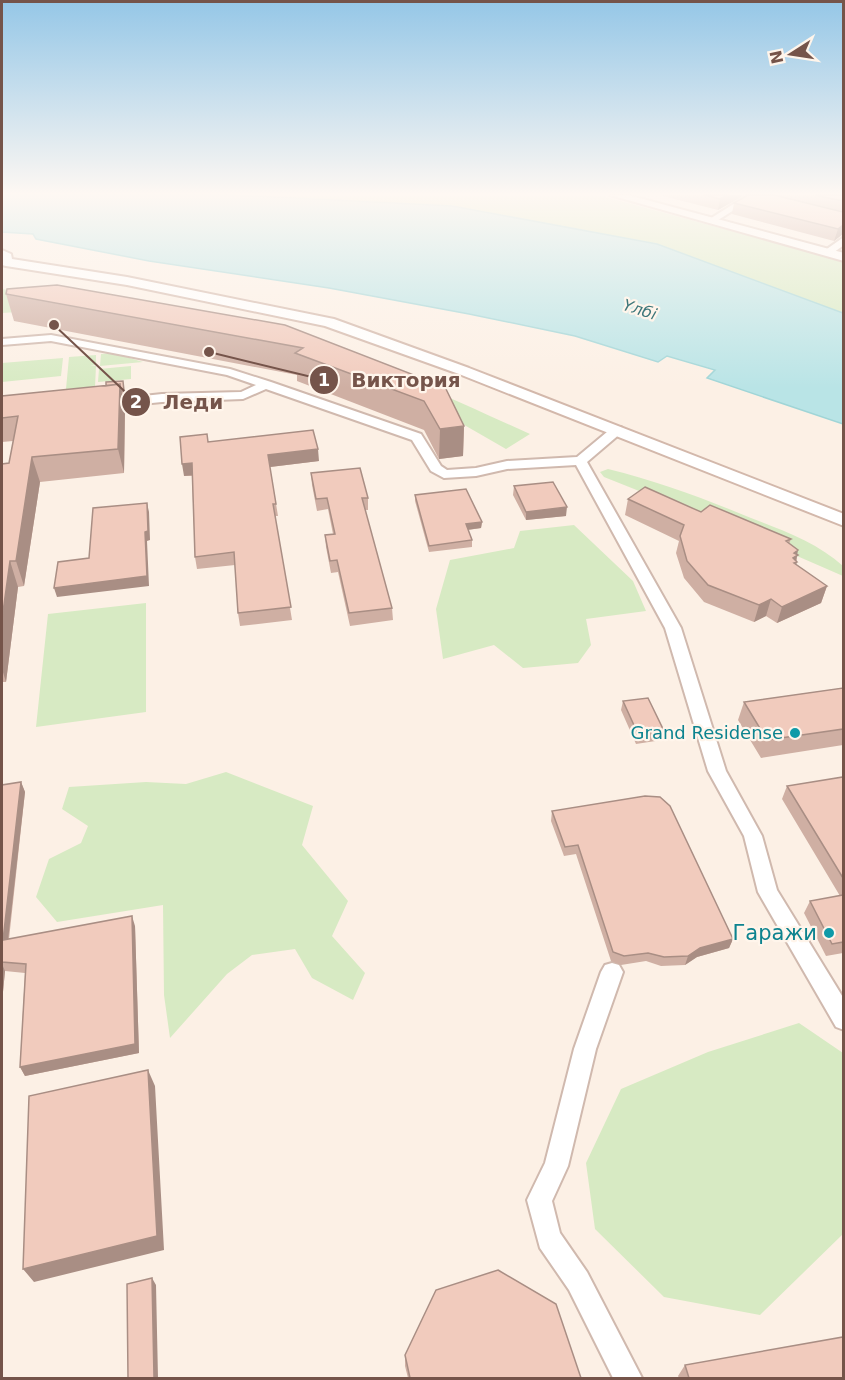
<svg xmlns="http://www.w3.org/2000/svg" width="845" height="1380" viewBox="0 0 845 1380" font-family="'DejaVu Sans',sans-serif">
  <rect width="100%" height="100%" fill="#fcf0e5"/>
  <path fill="#d7eac3" d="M232,195h366l245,66v52l-186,-69 -205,-38z
    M2,289c105,18 214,30 317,59 70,20 144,56 211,86l-24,15 -66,-38 -136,-55 -239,-47 -63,4z
    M113,353l30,9 -43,4 1,-12z
    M96,355v10l-6,1h6l-1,21 -29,2 3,-32z
    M63,358l-2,18 -59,6v-19z
    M131,366v13l-33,3 1,-13z
    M608,469c49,12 95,29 143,49 31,12 67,25 92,48v10l-101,-44 -138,-55 -4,-5z
    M574,525l59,56 13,30 -60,8 5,26 -13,18 -55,5 -29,-23 -51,14 -7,-50 14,-49 64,-12 6,-17z
    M146,603v109l-110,15 12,-113z
    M226,772l87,34 -11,39 46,56 -16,35 33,37 -12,27 -41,-22 -17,-29 -43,6 -25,19 -57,64 -6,-43 -1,-90 -106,17 -21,-25 13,-38 32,-16 7,-17 -26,-17 7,-22 77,-5 40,2z
    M799,1023l44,30v181l-83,81 -96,-18 -69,-68 -9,-66 35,-74 87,-37z"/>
  <path fill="#b9e4e6" stroke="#a0d5d7" stroke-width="1.5" d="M2,195h230l220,11 205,38 186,69v111l-136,-46 8,-8 -48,-14 -9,6 -83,-26 -106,-22 -140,-26 -180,-27 -113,-22 -3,-5 -31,-2z"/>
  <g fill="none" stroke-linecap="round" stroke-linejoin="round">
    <defs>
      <path id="street" d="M748,195l8,1 -41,26 -7,-2z
        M844,237v8l-14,10h-6v-4z
        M51,335l179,34 41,13 150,52 20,32 6,4 29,-2 31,-7 70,-4 36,-30h8v6l-34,29 94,166 45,143 36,65 15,54 67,109v31l-8,-3 -78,-135 -14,-56 -36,-65 -43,-143 -89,-163 -69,4 -31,7 -32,2 -13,-7 -19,-31 -146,-51 -23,10 -81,3 -61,6 -4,-1v-6l65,-7 79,-2 15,-7 -29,-10 -176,-34 -49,4v-6z
        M612,963l7,2 4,7 -27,77 -28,117 -16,35 8,32 27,39 55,106h-29l-44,-88 -29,-42 -13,-48 18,-37 29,-114 27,-77 4,-7z"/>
      <path id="secondary" d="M610,195h18l216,58v8z
        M2,250l9,4 1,5 115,18 207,42 135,49 375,146v12l-385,-152 -134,-48 -198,-41 -121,-19 -4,-1z"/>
    </defs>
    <use href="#street" stroke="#d0b9ae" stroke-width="4"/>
    <use href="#secondary" stroke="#d3b8ab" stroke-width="4"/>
    <use href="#street" fill="#fff" fill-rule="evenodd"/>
    <use href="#secondary" fill="#fff" fill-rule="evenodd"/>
  </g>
  <path fill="#cfafa3" d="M659,195h83l-1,2 -23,13z
    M748,195h95v39l-9,7 -102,-27 2,-11z
    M6,294l279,31 160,62 19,39 -1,30 -24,3 -15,-29 -127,-49v-6l-283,-54z
    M124,385v10h-2l3,13 -1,65 -84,9 -16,104 -6,1 -12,95h-4v-218l7,-1 4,-22 -11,1v-46z
    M209,442l110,19 -49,6 8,49h-3l17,104 -52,6 -2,-13 -3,-48 -38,4 -2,-12 -3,-81h-8z
    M311,473l57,25v12h-3l27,98 1,12 -43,6 -12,-54 -7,1 -5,-26 -1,-12 8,-1 -5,-25 -11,2 -5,-26z
    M514,486l52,30 -40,4 -13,-25z
    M415,495l67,27 -1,6 -13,2 4,10v7l-43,5 -14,-51z
    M628,499l73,13 90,27 -2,5 8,11 -1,10 31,21 -6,17 -44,20 -11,-7 -12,6 -50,-20 -20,-24 -8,-25 3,-12 -54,-26z
    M843,688v57l-82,13 -23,-38 6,-18z
    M623,701l41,30 -2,9 -26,4 -15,-34z
    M843,777v176l-17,3 -22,-43 6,-12 30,-5 -58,-97 5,-13z
    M21,782l4,10 -16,147 126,-13 4,127 -114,23 -5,-9 5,-94 -20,-2 -3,31v-217z
    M552,811l181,128 -4,9 -32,9 -12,8 -24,1 -15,-5 -25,4 -10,-4 -35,-107 -12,2 -13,-35z
    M405,1355l176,23h-173l-3,-12z
    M685,1365l158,13h-164l-1,-2z"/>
  <path fill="#a98e84" d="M727,195h15l-1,2 -23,13 2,-11z
    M843,225v9l-9,7 4,-12z
    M120,384l5,24 -1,65 -6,-24z
    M464,426l-1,30 -24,3 1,-30z
    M318,449l1,12 -49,6 -2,-12z
    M32,457l8,25 -16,104 -8,-25z
    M192,463l2,12 -10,1 -2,-12z
    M147,503l2,9 1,28 -3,1 2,45 -92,11 -3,-9 91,-56z
    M567,507l-1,9 -40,4v-8z
    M482,522l-1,6 -15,2v-6z
    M798,550l-2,12h1l-5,16 -3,2 5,-27z
    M10,561l8,26 -12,95 -4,-13v-50z
    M827,586l-6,17 -44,20 5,-16z
    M771,599l-5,17 -12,6 5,-17z
    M21,782l4,10 -18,157 -4,-9z
    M132,916l3,10 4,127 -114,23 -5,-9z
    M733,939l-4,9 -32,9 -12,8 3,-9 12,-8z
    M2,964l3,7 -3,31z
    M148,1070l7,16 9,164 -130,32 -11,-13z
    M152,1278l4,7 2,93h-4z"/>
  <path fill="#f1cbbd" stroke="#a98e84" stroke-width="1.5" d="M704,195h23l-7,4z
    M748,195h26l69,17v13l-5,4 -104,-26z
    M815,195h28v6z
    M57,285l228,40 160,62 19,39 -24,3 -16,-28 -129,-48 8,-5 -297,-54 1,-5z
    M123,381l1,10h-3l-1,-7 -14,2v-4z
    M120,384l-2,65 -86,8 -16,104h-6l-8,58v-155l7,-1 9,-47 -16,2v-22z
    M313,430l5,19 -50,6 8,49h-3l18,103 -53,6 -4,-61 -39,5 -3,-94 -10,1 -2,-27 27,-3 1,8z
    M360,468l8,30h-6l30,110 -43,5 -12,-53 -7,1 -5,-26 10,-1 -8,-36 -11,1 -5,-26z
    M553,482l14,25 -41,5 -12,-26z
    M645,487l56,25 9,-7 81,34 -5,2 12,9 -4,3 4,2 -5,3 4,4 -3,1 33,23 -45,21 -11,-8 -12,6 -51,-20 -21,-24 -7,-25 4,-11 -56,-26z
    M466,489l16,33 -16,2 6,16 -43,6 -14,-51z
    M147,503l1,28 -3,1 2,44 -93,12 4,-26 31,-4 4,-50z
    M843,688v41l-76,11 -23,-38z
    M648,698l16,33 -26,3 -15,-33z
    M843,777v101l-56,-92z
    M21,782l-18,158 129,-24 3,128 -115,23 6,-103 -24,-2v-177z
    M645,796l15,1 10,9 63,133 -33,9 -12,8 -24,1 -16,-4 -24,3 -11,-4 -35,-107 -13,2 -13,-36z
    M843,895v47l-11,2 -22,-43z
    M148,1070l9,166 -134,33 6,-173z
    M498,1270l58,34 25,74h-171l-5,-23 31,-65z
    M152,1278l2,100h-26l-1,-94z
    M843,1337v41h-154l-4,-13z"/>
  <linearGradient id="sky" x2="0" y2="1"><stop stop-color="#95c7e7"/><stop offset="0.5" stop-color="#fef8f3"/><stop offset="1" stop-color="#fef8f3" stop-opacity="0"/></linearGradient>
  <rect width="845" height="388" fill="url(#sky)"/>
  <g fill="#0f9aa8" stroke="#fff5eb" stroke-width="2">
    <circle cx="795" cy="733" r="6"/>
    <circle cx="829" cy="933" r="6"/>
  </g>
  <g text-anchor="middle" stroke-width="4.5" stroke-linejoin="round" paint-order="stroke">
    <g font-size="16" font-style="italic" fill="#3e777a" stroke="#fff5eb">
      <text transform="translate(640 309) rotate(18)" y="6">Үлбі</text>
    </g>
    <g font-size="18" fill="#0d838f" stroke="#fff5eb" text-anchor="end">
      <text x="783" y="739">Grand Residense</text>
    </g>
    <g font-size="21" fill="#0d838f" stroke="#fff5eb" text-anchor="end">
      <text x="817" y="940">Гаражи</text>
    </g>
  </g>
  <path fill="none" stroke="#75544a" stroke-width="2" d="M209 352L324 380M54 325L136 402"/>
  <g fill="#75544a" stroke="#fff5eb" stroke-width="2">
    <circle cx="209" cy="352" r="6"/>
    <circle cx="54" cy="325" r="6"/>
    <circle cx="324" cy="380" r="15"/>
    <circle cx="136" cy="402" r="15"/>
  </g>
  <g font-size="18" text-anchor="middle" font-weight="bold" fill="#fff">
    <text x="324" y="386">1</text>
    <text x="136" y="408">2</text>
  </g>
  <g font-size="20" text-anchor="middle" font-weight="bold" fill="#75544a" stroke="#fff5eb" stroke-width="4.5" stroke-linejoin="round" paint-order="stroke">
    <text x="406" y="387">Виктория</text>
    <text x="193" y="409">Леди</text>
  </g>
  <rect width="845" height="1380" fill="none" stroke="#75544a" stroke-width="6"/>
  <g transform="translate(791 54) rotate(258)" stroke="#fff5eb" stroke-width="4.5" paint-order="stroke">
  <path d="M0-4.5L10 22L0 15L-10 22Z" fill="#75544a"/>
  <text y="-9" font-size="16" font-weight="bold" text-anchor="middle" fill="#75544a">N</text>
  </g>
</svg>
